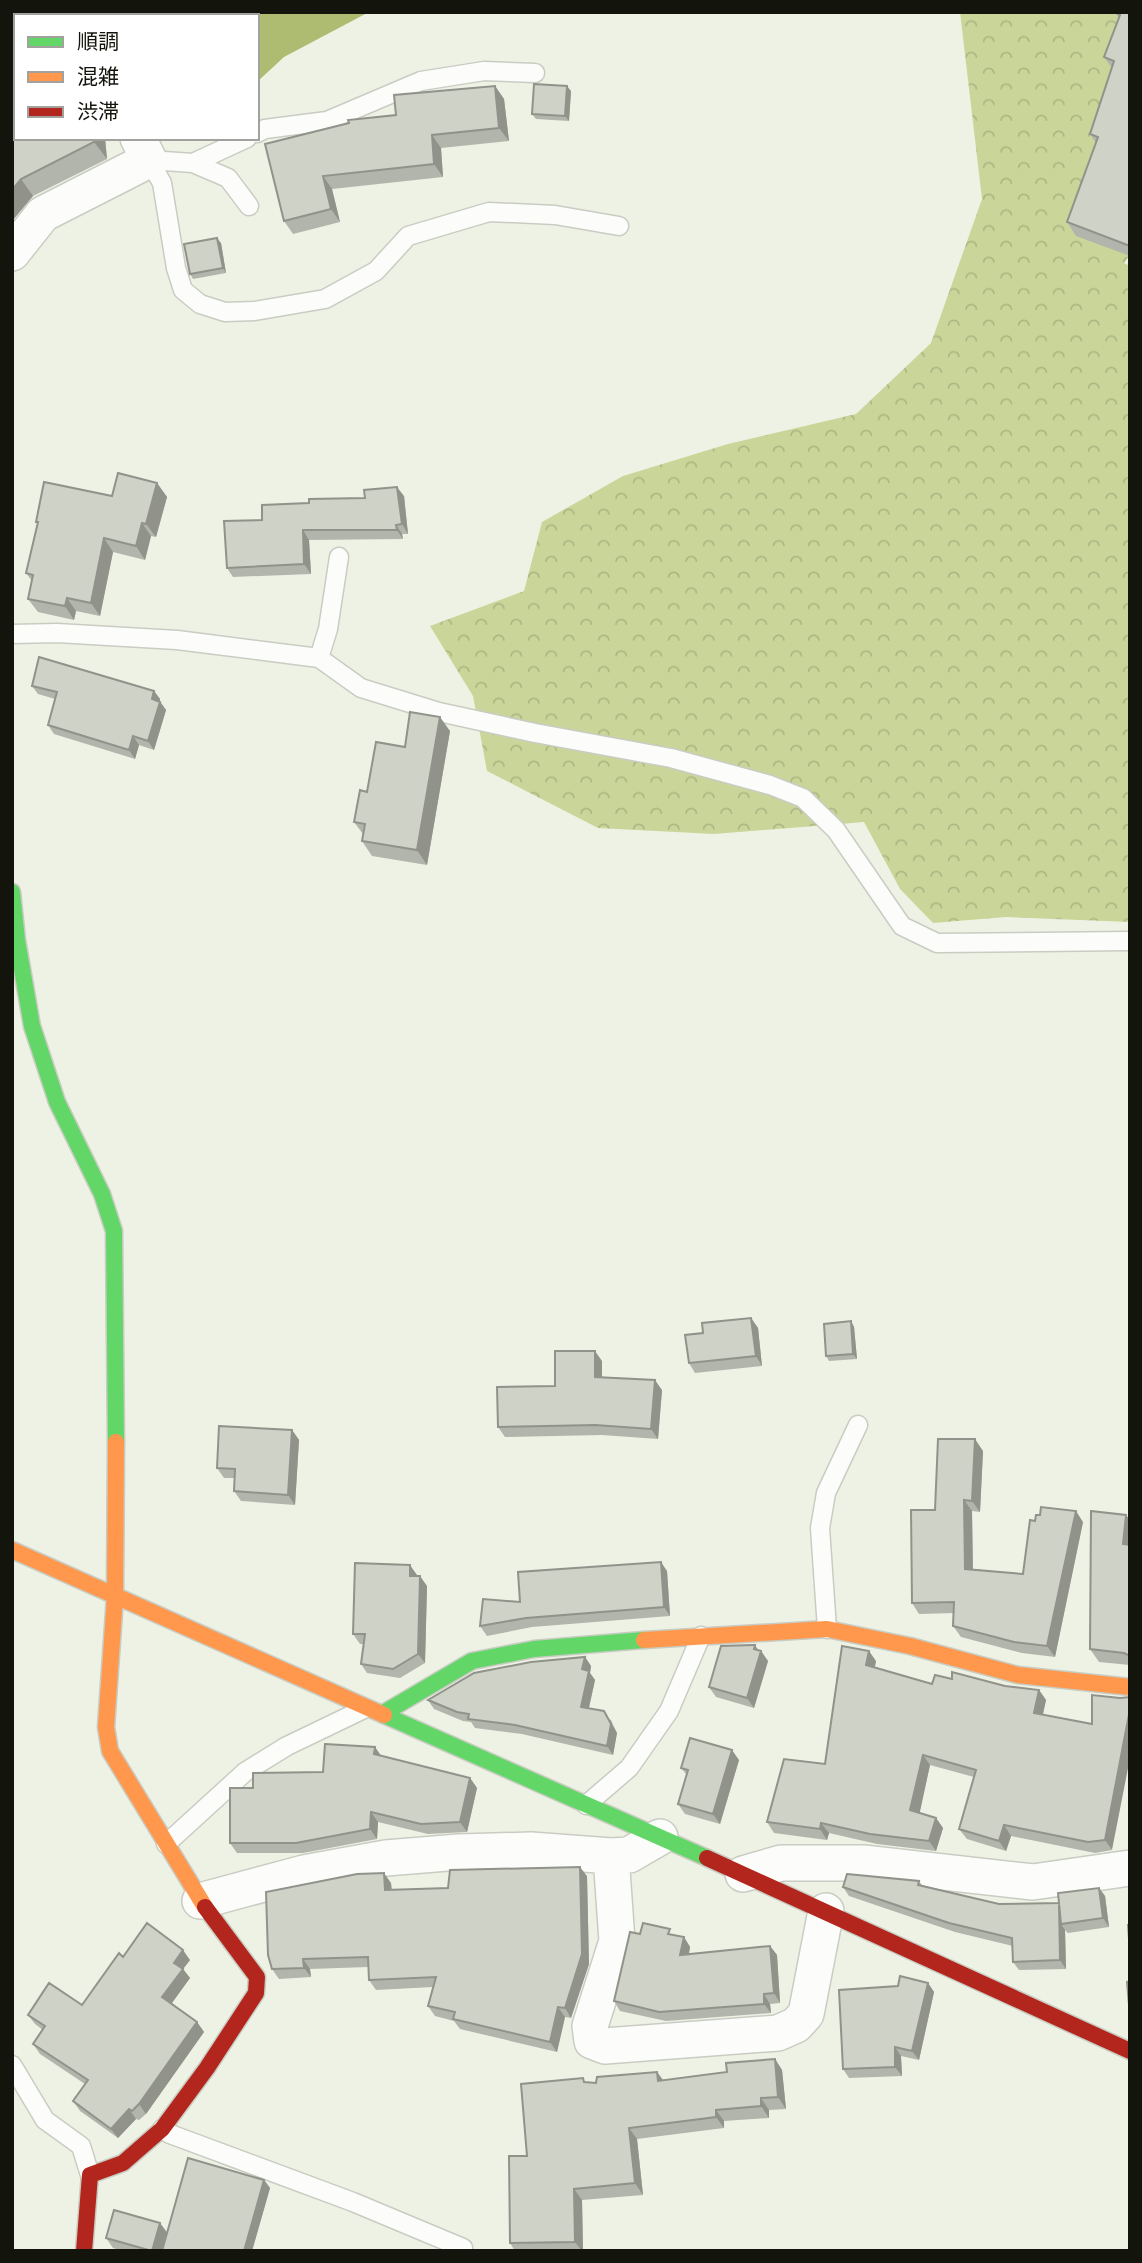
<svg xmlns="http://www.w3.org/2000/svg" width="1142" height="2263" viewBox="0 0 1142 2263" font-family="Cabin,'Noto Sans JP',sans-serif">
  <defs>
    <pattern id="forest-crowns" width="20" height="18" patternUnits="userSpaceOnUse" patternTransform="scale(1.75)"><rect width="20" height="18" fill="#cad699"/><path d="M2 6a3 3 0 1 1 6 0M12 15a3 3 0 1 1 6 0" fill="none" stroke="#adb783"/></pattern>
  </defs>
  <rect width="100%" height="100%" fill="#eef2e5"/>
  <path fill="url(#forest-crowns)" d="M960,12h157l13,9v234l-6,8 6,3v656l-124,-5 -73,6 -33,-34 -36,-67 -150,12 -116,-6 -111,-57 -14,-75 -43,-70 94,-35 18,-69 81,-46 105,-32 128,-30 75,-71 51,-144z"/>
  <path fill="#aebc71" d="M164,12h205l-85,45 -27,25v-66h-93z"/>
  <g fill="none" stroke-linecap="round" stroke-linejoin="round">
    <defs>
      <path id="lane" d="M257,133l8,-4 62,-8 94,-40 63,-10 51,2
        M149,160l13,23 14,85 7,22 17,14 25,8 30,-1 70,-12 51,-28 32,-35 81,-24 66,3 64,11
        M149,160l44,3 54,-25
        M193,163l35,15 21,28
        M12,634l45,-1 120,7 142,18 42,30 78,24 96,21 136,25 99,27 33,13 33,32 66,96 35,17 193,-2
        M319,658l9,-29 11,-72
        M827,1629l-7,-101 6,-35 32,-68
        M586,1805l43,-37 40,-57 32,-75
        M166,1844l79,-72 42,-26 77,-37
        M12,2065l33,55 36,26 9,29
        M162,2129l8,5 183,68 110,46"/>
      <path id="street" d="M130,12v4
        M12,253l31,-39 106,-54 -11,-22
        M611,1856l6,85 -27,85 2,15 13,5 173,-13 18,-8 10,-11 20,-103
        M743,1874l38,-11h82l170,19 97,-14
        M200,1901l104,-28 82,-15 73,-6 72,-2 80,6 18,-1 31,-18"/>
      <path id="fast" d="M12,892l5,48 15,86 25,76 45,92 12,37 2,211
        M382,1714l90,-53 62,-12 110,-9
        M384,1715l323,143"/>
      <path id="slow" d="M116,1442l-1,155 -9,130 4,24 95,156
        M12,1550l372,165
        M644,1640l183,-11 83,17 108,29 112,12"/>
      <path id="jam" d="M707,1858l423,193
        M84,2251l6,-76 33,-12 39,-34 45,-61 49,-75 1,-16 -52,-70"/>
    </defs>
    <use href="#lane" stroke="#c9ccc2" stroke-width="21"/>
    <use href="#street" stroke="#c9ccc2" stroke-width="38"/>
    <use href="#fast" stroke="#c9ccc2" stroke-width="19"/>
    <use href="#slow" stroke="#c9ccc2" stroke-width="19"/>
    <use href="#jam" stroke="#c9ccc2" stroke-width="19"/>
    <use href="#lane" stroke="#fcfdfb" stroke-width="18"/>
    <use href="#street" stroke="#fcfdfb" stroke-width="35"/>
    <use href="#fast" stroke="#63d668" stroke-width="16"/>
    <use href="#slow" stroke="#ff974d" stroke-width="16"/>
    <use href="#jam" stroke="#b3261e" stroke-width="16"/>
  </g>
  <path fill="#b2b5ab" d="M1130,12v244l-54,-20 -9,-14 29,-79 -6,-9 22,-66 -8,-11 15,-39 -3,-5z
    M495,86l9,13 5,42 -68,7 2,29 -111,12 8,33 -47,12 -9,-13 -19,-77 131,-29z
    M571,91l-2,30 -33,-2 -4,-5z
    M12,111l93,27 2,21 -74,37 -21,25z
    M221,243l5,30 -33,6 -3,-5z
    M157,483l10,14 -11,40 -5,-1 -6,24 -32,-8 -13,64 -24,-5 -2,9 -36,-8 -10,-13 4,-18 -6,-8 12,-50 -2,-1 76,-26z
    M404,496l4,38h-6l1,5 -94,1 2,34 -78,3 -6,-9 82,-65z
    M32,686l122,5 6,8v2l6,9 -12,40 -15,-5 -4,14 -81,-25 -6,-9 7,-26 -17,-5z
    M450,731l-23,134 -55,-9 -10,-15 1,-7 -9,-12 13,-30 38,-45z
    M751,1318l7,10 4,38 -67,7 -6,-10 14,-30z
    M851,1321l3,6 3,32 -28,2 -3,-5z
    M602,1361v16l60,13 -4,49 -56,-4 -97,2 -7,-10 57,-41z
    M292,1430l7,10 -4,65 -54,-4 -7,-10 1,-13h-11l-7,-10z
    M983,1451l-3,61 -8,-1 1,58 50,5 60,-52 -28,135 -33,-4 -61,-16 -8,-11 1,-13 -35,1 -7,-11 23,-93z
    M1130,1520v145l-31,-3 -9,-13z
    M667,1571l3,45 -138,11 -45,9 -7,-10 40,-24z
    M417,1575v1l10,10 -2,77 -25,15 -33,-5 -6,-9 3,-20h-4l-7,-10z
    M759,1650l2,1 7,10 -14,47 -38,-11 -7,-10z
    M585,1657l6,9 -1,7 5,7 -6,28 22,12 6,13 -4,22 -91,-21 -47,-6 -4,-6 -8,-1 -29,-12 -6,-9z
    M876,1661l-1,6 57,17 20,-5 87,11 7,10 -3,14 69,136 -17,3 -84,-17 -5,15 -39,-12 -8,-10 15,-52 -44,-12 -11,48 17,5 7,10 -7,23 -59,-7 -48,-11 -2,7 -53,-7 -7,-11 58,-58z
    M381,1756l89,22 7,10 -10,44 -39,2 -50,-12 -1,17 -74,14h-66l-7,-10 23,-55 70,-16z
    M739,1760l-19,64 -35,-10 -7,-10 9,-29 -6,-7z
    M587,1876l2,88 -18,54 -6,-1 -8,35 -97,-23 -6,-8 -19,-5 -7,-10 5,-19 -57,3 -7,-10 -1,-13 -58,2 1,8 -32,2 -7,-10 119,-86 1,7 56,-2z
    M919,1881l3,4 77,19 60,-1 40,-15 6,8 4,31 -41,6 -3,-3 1,39 -47,1 -6,-8v-16l-58,-14 -106,-36 -6,-9z
    M640,1934l34,1 10,2 6,10 -1,7 81,-8 7,9 3,48 -10,1 1,9 -105,8 -46,-10 -6,-10z
    M123,1957l67,3 -7,9 7,9 -18,25 25,19 7,10 -58,82 -7,6 -3,-1 -18,19 -38,-27 -7,-10 12,-17 -45,-30 -7,-10 10,-14 -8,-6 -7,-9 54,-10z
    M928,1983l6,9 -15,68 -18,-4 1,20 -53,2 -6,-9 55,-83z
    M775,2059l7,11 4,39 -17,1v8l-45,3v7l-87,11 6,56 -61,5 1,51h-68l-5,-8 17,-87 59,-74 10,1 61,-11 6,8 64,-8z
    M264,2180l6,8 -18,63h-130l-9,-3 -7,-10 54,-15 7,9z"/>
  <path fill="#91938b" d="M83,12h12v4h-12z
    M495,86l9,13 5,42 -10,-13z
    M567,86l4,5 -2,30 -4,-5z
    M432,135l9,13 2,29 -9,-13z
    M94,138h11l2,21 -13,-17z
    M323,176l9,13 8,33 -9,-13z
    M21,179l12,17 -21,25v-31z
    M217,238l4,5 5,30 -3,-5z
    M157,483l10,14 -11,40 -10,-13z
    M397,487l7,9 4,38 -6,-10z
    M142,523l9,13 -6,24 -9,-14z
    M396,525l6,9 1,5 -6,-9z
    M303,530l6,10 2,34 -7,-10z
    M104,538l9,14 -13,64 -9,-13z
    M67,598l9,13 -2,9 -9,-14z
    M154,691l6,8 -2,9 -6,-9z
    M160,702l6,8 -12,40 -6,-9z
    M440,717l10,14 -23,134 -10,-15z
    M133,736l6,9 -4,14 -6,-9z
    M751,1318l7,10 4,38 -6,-10z
    M851,1321l3,6 3,32 -4,-5z
    M595,1351l7,10v26l-7,-10z
    M655,1380l7,10 -4,49 -7,-10z
    M292,1430l7,10 -4,65 -7,-10z
    M975,1439l8,12 -3,61 -8,-11z
    M964,1500l8,11 1,69 -8,-11z
    M1076,1511l7,11 -28,135 -8,-11z
    M1126,1515l4,5v34l-7,-10z
    M661,1562l6,9 3,45 -6,-9z
    M410,1565l7,10 -1,11 -6,-10z
    M420,1576l7,10 -2,77 -7,-9z
    M755,1645l5,8 1,-2 7,10 -14,47 -7,-10z
    M869,1651l7,10 -3,14 -7,-10z
    M585,1657l6,9 -1,7 5,7 -8,36 -6,-9 1,-38z
    M1039,1690l7,10 -5,23 -7,-10z
    M1130,1709v49l-18,92 -7,-10z
    M604,1711l13,22 -4,22 -6,-9z
    M375,1747l7,10 -8,-3z
    M732,1750l7,10 -19,64 -7,-10z
    M923,1755l7,10 -12,56 -8,-11z
    M470,1778l7,10 -10,44 -7,-10z
    M371,1812l7,10 -1,17 -7,-10z
    M936,1818l7,10 -7,23 -7,-10z
    M821,1823l8,10 -2,7 -7,-11z
    M1004,1825l7,11 -5,15 -7,-10z
    M580,1867l7,9 2,88 -18,54 -6,-10z
    M384,1873l7,10 1,17 -7,-10z
    M1099,1888l6,8 4,31 -6,-9z
    M1059,1903l2,21 4,6 1,39 -6,-9z
    M684,1937l6,10 -3,17 -7,-9z
    M770,1946l7,9 3,48 -6,-10z
    M183,1950l7,10 -7,9 7,9 -21,29 -7,-10 12,-34z
    M303,1959l7,10 1,8 -7,-9z
    M928,1983l6,9 -15,68 -7,-9z
    M764,1994l6,10 1,9 -7,-9z
    M558,2007l7,10 -8,35 -7,-10z
    M197,2022l7,10 -58,82 -7,-10z
    M895,2047l6,9 1,20 -7,-9z
    M775,2059l7,11 4,39 -8,-12z
    M657,2072l8,11 -7,-2z
    M761,2098l8,12v8l-8,-12z
    M129,2109l7,10 -18,19 -7,-9z
    M716,2110l8,11v7l-8,-11z
    M629,2128l8,11 6,56 -8,-12z
    M264,2180l6,8 -18,63h-8z
    M574,2189l8,11 1,51h-1l-7,-9z
    M160,2223l7,10 -5,18h-10z"/>
  <path fill="#cfd2c7" stroke="#91938b" stroke-width="2" d="M26,12h57v4h-57z
    M1116,12h14v234l-63,-24 31,-85 -8,-3 24,-73 -10,-4 16,-42 -4,-2z
    M534,84l33,2 -2,30 -33,-2z
    M495,86l4,42 -67,7 2,29 -111,12 8,33 -47,12 -19,-77 84,-21 -1,-3 48,-5 -2,-20z
    M16,109v29h78v4l-73,37 -9,11v-79z
    M217,238l6,30 -33,6 -6,-30z
    M118,473l39,10 -11,41 -4,-1 -6,23 -32,-8 -13,65 -24,-5 -2,8 -37,-7 5,-24 -7,-2 12,-51h-2l8,-40 68,14z
    M397,487l5,37 -6,1 1,5h-94l1,34 -77,4 -3,-47 38,-1v-15l47,-2v-4l56,-1 -1,-8z
    M39,657l115,34 -2,8 8,3 -12,39 -15,-5 -4,14 -81,-25 9,-33 -25,-6z
    M410,712l30,5 -23,133 -55,-9 3,-17 -11,-2 6,-32 7,2 9,-50 29,5z
    M751,1318l5,38 -67,7 -4,-28 18,-2 -1,-10z
    M851,1321l2,33 -27,2 -2,-32z
    M555,1351h40v26l60,3 -4,49 -56,-4 -97,2 -1,-40 58,-1z
    M219,1426l73,4 -4,65 -54,-4 1,-22 -18,-1z
    M938,1439h37l-3,62 -8,-1 1,69 58,5 7,-54 5,1 1,-6h4l1,-8 35,4 -29,135 -33,-4 -61,-16 1,-24 -42,1 -1,-93h24z
    M1091,1511l35,4 -3,29 7,1v111l-6,-3 -34,-4z
    M661,1562l3,45 -138,11 -46,8 3,-27 37,3 -2,-30z
    M355,1563l55,2v11h10l-2,78 -25,15 -32,-5 4,-30h-12z
    M753,1645h2l-1,4 7,2 -14,47 -38,-11 12,-41z
    M842,1646l27,5 -3,14 66,19 3,-9 17,4v-7l53,14 34,4 -5,23 58,11v-29l28,3 10,-1v12l-25,131 -17,2 -84,-17 -5,16 -40,-12 17,-59 -53,-15 -13,55 26,8 -7,23 -59,-7 -49,-11 -1,6 -53,-7 17,-63 41,5z
    M585,1657l-3,12 7,2 -8,36 23,4 7,13 -4,22 -92,-21 -47,-6 1,-5 -12,-2 -29,-12 46,-27 57,-11z
    M690,1738l42,12 -19,64 -35,-10 10,-34 -7,-2z
    M325,1744l50,3 -1,7 96,24 -10,44 -39,2 -50,-12 -1,17 -74,14h-66v-55h23v-15l70,-1z
    M580,1867l2,87 -17,54 -7,-1 -8,35 -97,-23 2,-7 -27,-6 8,-29 -67,3 -1,-23 -65,2 1,9 -32,1 -4,-14 -2,-63 91,-18 27,-1 1,17 63,-2 2,-18z
    M847,1874l72,7 -1,4 81,19 60,-1 -1,-10 41,-5 4,30 -42,6 -2,-21 1,57 -47,2 -1,-24 -63,-15 -106,-36z
    M147,1923l36,27 -9,13 9,6 -21,28 35,25 -58,82 -7,7 -3,-2 -18,20 -38,-28 15,-21 -55,-36 12,-18 -17,-11 21,-32 33,22 37,-52 4,4z
    M643,1923l27,6 -2,5 16,3 -4,18 90,-9 4,47 -10,1v10l-105,8 -45,-11 16,-69 10,2z
    M1128,1925h2v28z
    M900,1976l28,7 -16,68 -17,-4v20l-52,2 -4,-79 59,-4z
    M1130,1981v36l-3,-35z
    M775,2059l3,38 -17,1v8l-45,4v7l-87,11 6,55 -61,6 1,53 -65,1 -1,-87h18l-6,-72 62,-6 1,4 12,1 1,-6 60,-5 1,9 69,-9 -1,-9z
    M188,2158l76,22 -20,71h-82z
    M114,2210l46,13 -8,28 -46,-13z"/>
  <rect width="1142" height="2263" fill="none" stroke="#13150d" stroke-width="28"/>
  <rect x="14" y="14" width="245" height="126" fill="#ffffff" stroke="#a1a19e" stroke-width="2"/>
  <rect x="28" y="37" width="35" height="10" fill="#63d668" stroke="#a1a19e" stroke-width="2"/>
  <text x="77" y="49" font-size="21" fill="#13150d">順調</text>
  <rect x="28" y="72" width="35" height="10" fill="#ff974d" stroke="#a1a19e" stroke-width="2"/>
  <text x="77" y="84" font-size="21" fill="#13150d">混雑</text>
  <rect x="28" y="107" width="35" height="10" fill="#b3261e" stroke="#a1a19e" stroke-width="2"/>
  <text x="77" y="119" font-size="21" fill="#13150d">渋滞</text>
</svg>
